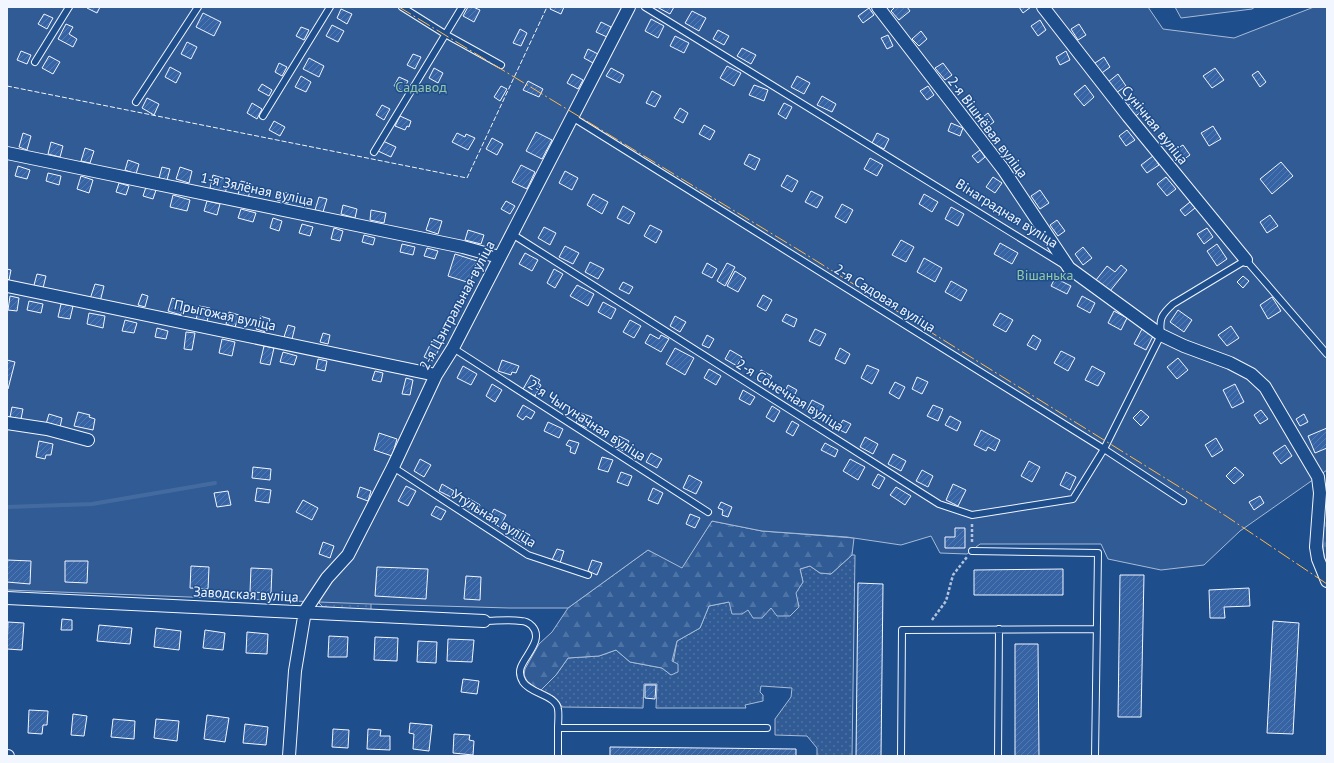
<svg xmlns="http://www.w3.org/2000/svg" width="1334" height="763" viewBox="0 0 1334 763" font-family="'PT Sans',sans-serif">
  <defs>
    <pattern id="grass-dots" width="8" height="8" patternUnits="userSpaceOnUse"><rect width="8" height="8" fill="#305b95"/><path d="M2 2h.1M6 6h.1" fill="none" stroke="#4e73a5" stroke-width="1.8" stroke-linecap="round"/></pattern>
    <pattern id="forest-firs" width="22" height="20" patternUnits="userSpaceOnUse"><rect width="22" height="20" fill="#305b95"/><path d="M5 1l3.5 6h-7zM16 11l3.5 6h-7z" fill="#4e73a5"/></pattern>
    <pattern id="building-hatch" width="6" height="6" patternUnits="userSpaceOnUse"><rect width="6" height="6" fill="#3563a3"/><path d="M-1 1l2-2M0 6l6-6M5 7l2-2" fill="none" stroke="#537ab1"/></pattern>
  </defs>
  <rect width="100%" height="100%" fill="#1f4e8c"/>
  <path fill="url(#grass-dots)" stroke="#a8bbd7" d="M852,555h3l-3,201h-35v-8l-10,-12 -32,-1v-16l16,-22 1,-9 -31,-2 -1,6 3,3v6l-18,4 1,3h-90l1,-24h-13l-1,24 -81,-1c-5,-9 -11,-13 -21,-17l15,-15 12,-17 31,-2 17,-6 14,12 32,6 9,7 6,-34 23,-13 9,-22 20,-4 19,8 51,-4 -4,-13 8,-11 -3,-13 10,-3 10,7 11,1z
    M359,586l12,18v6l-48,-3 -4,-4 2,-7z"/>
  <path fill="url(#forest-firs)" stroke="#a8bbd7" d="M1327,492v76c-8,-24 -3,-50 -2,-75z
    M712,521l50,10 92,7 -2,17 -21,19 -11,-1 -10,-7 -10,3 3,13 -7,11 3,14 -9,9h-13l-6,-8 -9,10h-9l-5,-8 -6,4h-10l-3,-12 -20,4 -9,22 -23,13 -5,20 6,3v8l-7,3 -9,-7 -32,-6 -14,-12 -17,6 -31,2 -12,17 -15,15 -5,-2 -9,-7 -3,-6 1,-6 14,-25 13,-12 16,-24 80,-58 34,17z"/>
  <path fill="#305b95" stroke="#a8bbd7" d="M7,7h1141l15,22 71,9 80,-31h13v463l-87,61 -36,34 -43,5 -53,-11 -7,-15h-121l-13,10 -27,-1 -9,-17 -30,9 -54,-8 -85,-6 -50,-10 -30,47 -34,-18 -80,58h-59l-138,-4 -364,-14z
    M1175,7h80l-3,2 -71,9z"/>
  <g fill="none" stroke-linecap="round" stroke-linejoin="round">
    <path stroke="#446ba0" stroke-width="4" d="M7,507l85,-3 123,-21"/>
  </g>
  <path fill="url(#building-hatch)" stroke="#f2f6ff" d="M88,7h12l-3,6 -10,-5z
    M468,7h5l7,3 -6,12 -11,-6z
    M551,7h13l-3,7 -11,-5z
    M657,7h17l-4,7z
    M895,7h12l3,4 -11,9 -8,-9z
    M1019,7h12l-8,6z
    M869,8l5,7 -11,8 -5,-7z
    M341,9l11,5 -5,10 -10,-6z
    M692,11l14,7 -7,13 -14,-8z
    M203,13l18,9 -7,14 -18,-9z
    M44,14l9,4 -6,11 -9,-5z
    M651,19l13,7 -6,12 -13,-7z
    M1040,20l6,10 -8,6 -7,-10z
    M601,22l10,5 -4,10 -11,-5z
    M66,24l7,3 -4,7 8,5 -4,8 -15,-8z
    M1079,24l7,11 -8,5 -7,-11z
    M332,25l12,6 -6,11 -12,-6z
    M301,27l8,3 -5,10 -8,-4z
    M520,29l7,4 -6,13 -8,-3z
    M718,30l11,6 -5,9 -11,-6z
    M921,31l6,8 -8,7 -7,-7z
    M888,35l5,11 -6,3 -6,-11z
    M675,36l14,7 -5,10 -14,-7z
    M187,42l10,5 -6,12 -10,-5z
    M742,48l14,7 -5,9 -14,-8z
    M588,49l10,5 -5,9 -9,-5z
    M21,51l10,4 -4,9 -10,-4z
    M1066,51l4,9 -10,5 -4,-8z
    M413,54l8,3 -6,12 -8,-4z
    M49,56l11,6 -7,12 -11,-6z
    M1104,57l6,10 -11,8 -7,-10z
    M309,58l15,8 -5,11 -16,-8z
    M279,63l8,4 -5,9 -7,-4z
    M943,63l9,12 -7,5 -10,-12z
    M727,66l14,7 -7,13 -14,-8z
    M170,67l11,6 -5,10 -11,-6z
    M434,68l9,5 -5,10 -9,-5z
    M611,68l13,7 -4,8 -14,-7z
    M1215,68l9,12 -12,8 -9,-12z
    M1258,71l8,11 -6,5 -8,-12z
    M572,74l11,6 -5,9 -11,-6z
    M1118,74l8,12 -10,7 -8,-11z
    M301,76l10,6 -5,10 -11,-5z
    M797,76l13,7 -6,11 -13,-7z
    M399,77l9,4 -5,10 -9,-5z
    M528,81l15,8 -4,8 -16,-7z
    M262,84l10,6 -3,6 -11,-6z
    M754,85l14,5 -4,11 -15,-6z
    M1085,85l9,12 -10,9 -10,-12z
    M501,86l6,3 -7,12 -6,-4z
    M928,86l6,9 -7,5 -7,-9z
    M652,91l9,5 -6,11 -9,-4z
    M822,96l14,8 -4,8 -15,-7z
    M147,98l12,6 -5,11 -12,-7z
    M1137,99l7,11 -10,7 -7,-11z
    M252,103l10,6 -5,10 -10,-6z
    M784,103l8,4 -6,12 -8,-5z
    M382,105l8,4 -6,11 -8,-5z
    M680,108l8,5 -5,10 -9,-5z
    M988,113l6,9 -10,7 -6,-8z
    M400,116l11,5 -2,6 -2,-1 -2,4 -10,-4z
    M274,121l11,6 -5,9 -11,-6z
    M951,123l12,5 -3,8 -12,-5z
    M704,125l11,6 -5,9 -11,-6z
    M1213,126l8,13 -12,7 -8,-13z
    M1127,130l8,10 -9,6 -7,-10z
    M536,132l16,8 -10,19 -16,-8z
    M23,133l8,3 -4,14 -8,-3z
    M457,133l8,4 1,-3 9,4 -7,12 -16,-8z
    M877,133l12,6 -5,10 -12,-6z
    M492,138l11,6 -6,11 -11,-6z
    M383,141l13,6 -5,10 -13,-6z
    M51,142l12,4 -3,11 -12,-3z
    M1183,145l7,10 -10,7 -7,-11z
    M85,148l9,3 -4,12 -9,-2z
    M980,150l5,7 -7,6 -6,-7z
    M749,154l11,5 -5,11 -11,-6z
    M1153,156l6,9 -12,8 -6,-8z
    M870,158l13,7 -6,11 -13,-7z
    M128,160l11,4 -3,10 -11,-4z
    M1281,162l12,14 -21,18 -12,-15z
    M521,165l14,7 -8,17 -15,-7z
    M18,166l12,4 -3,9 -12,-3z
    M162,167l8,2 -3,11 -8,-2z
    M180,167l12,4 -3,12 -13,-4z
    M565,171l13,7 -6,12 -13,-7z
    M48,173l13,3 -2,9 -13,-4z
    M213,175l16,5 -4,13 -15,-5z
    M787,175l11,6 -6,11 -11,-6z
    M81,176l12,4 -4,13 -12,-4z
    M993,177l9,6 -7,10 -9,-6z
    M1166,177l10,12 -9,7 -10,-12z
    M241,181l11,3 -4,14 -10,-3z
    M119,183l10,3 -3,9 -10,-3z
    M146,187l10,3 -3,9 -10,-3z
    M1040,190l9,13 -9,6 -9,-13z
    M280,191l11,3 -3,9 -11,-3z
    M811,191l12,6 -6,11 -12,-6z
    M593,194l15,8 -6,12 -15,-9z
    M924,194l14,8 -6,10 -13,-8z
    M173,195l17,5 -3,11 -17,-4z
    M319,197l8,2 -4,13 -8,-2z
    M207,201l13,3 -3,11 -13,-4z
    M506,201l9,5 -5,8 -9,-5z
    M1190,202l5,6 -10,8 -5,-6z
    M842,204l11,6 -7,13 -11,-6z
    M343,205l14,4 -2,9 -14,-4z
    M623,206l12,7 -6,11 -12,-6z
    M951,207l13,7 -6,12 -13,-7z
    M241,209l15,4 -3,9 -15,-4z
    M371,210l15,3 -2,10 -14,-3z
    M1270,215l8,11 -11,7 -7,-11z
    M273,218l9,3 -3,10 -9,-3z
    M430,218l12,3 -4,13 -12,-4z
    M1057,220l8,11 -7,5 -8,-11z
    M302,224l11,3 -3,9 -11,-3z
    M650,225l12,6 -6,12 -12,-7z
    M544,227l12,6 -6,12 -12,-7z
    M334,228l9,3 -3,10 -9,-2z
    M1207,228l6,9 -9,7 -7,-10z
    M468,230l16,5 -3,9 -16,-4z
    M364,235l11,3 -2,7 -11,-3z
    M901,240l13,7 -8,15 -14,-7z
    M1000,243l18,10 -6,11 -18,-10z
    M402,244l13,3 -2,8 -13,-3z
    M1217,244l10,15 -10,7 -10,-15z
    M565,246l14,7 -6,11 -14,-7z
    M1083,247l9,11 -9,7 -8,-11z
    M427,248l11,3 -3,8 -11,-3z
    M525,253l13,7 -6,11 -13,-7z
    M455,254l22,7 -7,22 -22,-7z
    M924,258l18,10 -7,14 -18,-10z
    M590,262l14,7 -6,10 -13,-7z
    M707,263l10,6 -5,9 -10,-5z
    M727,263l8,4 -10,19 -8,-5z
    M1121,265l6,5 -17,21 -14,-11 11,-14 8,6z
    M7,269l4,1 -2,10 -2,-1z
    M554,269l9,5 -8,14 -8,-5z
    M735,271l11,7 -8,14 -11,-6z
    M37,274l9,2 -3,12 -9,-3z
    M1243,276l6,5 -6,7 -6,-6z
    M1055,278l16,8 -4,8 -16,-8z
    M951,281l16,9 -6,11 -16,-9z
    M623,282l10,5 -4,7 -10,-5z
    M95,284l9,2 -4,16 -10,-3z
    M577,285l17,9 -6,12 -18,-10z
    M142,294l6,2 -3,11 -7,-2z
    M763,295l9,5 -6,11 -9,-5z
    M10,296l9,2 -2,13 -9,-1z
    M1082,296l13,7 -5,10 -13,-7z
    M1272,297l9,14 -13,8 -8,-14z
    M172,298l12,4 -3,13 -13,-4z
    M29,301l14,3 -2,9 -14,-3z
    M603,302l13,7 -5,10 -13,-7z
    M61,304l12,2 -3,13 -12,-2z
    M199,306l11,2 -3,14 -11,-2z
    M1178,310l14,10 -8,12 -14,-10z
    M1114,311l13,7 -6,12 -13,-7z
    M229,312l10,3 -4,12 -9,-3z
    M89,313l16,3 -2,12 -16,-4z
    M1000,313l13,7 -7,12 -13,-7z
    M786,314l11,5 -3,8 -12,-6z
    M260,316l10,3 -4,13 -10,-3z
    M675,316l11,6 -6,10 -10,-6z
    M125,320l12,3 -3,10 -12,-2z
    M630,320l11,6 -7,12 -11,-6z
    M288,325l7,2 -3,12 -8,-2z
    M1231,326l8,12 -12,8 -9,-11z
    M157,328l11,3 -2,8 -11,-2z
    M815,329l11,5 -6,12 -11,-5z
    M1142,329l11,7 -7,14 -12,-6z
    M186,332l9,1 -3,17 -8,-1z
    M323,333l7,2 -2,9 -8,-2z
    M650,334l9,5 2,-4 8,4 -8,13 -16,-9z
    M707,335l7,4 -5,9 -7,-3z
    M1033,335l8,5 -5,10 -9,-5z
    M222,339l13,3 -3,14 -13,-3z
    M432,341l9,4 -8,16 -9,-4z
    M264,346l10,2 -4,17 -10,-2z
    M675,348l19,10 -9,17 -19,-11z
    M840,348l10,6 -5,10 -10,-5z
    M730,350l12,7 -5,9 -12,-7z
    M1061,351l14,7 -7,13 -14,-8z
    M283,352l14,4 -3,9 -14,-3z
    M1178,358l10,12 -11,9 -10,-12z
    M318,359l9,2 -2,10 -9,-2z
    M7,360l8,2 -7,27h-1z
    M502,360l17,6 -3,7 -4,-1 -1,3 -13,-4z
    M867,365l12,5 -7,14 -11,-6z
    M463,366l14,8 -6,11 -14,-7z
    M1092,366l13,7 -7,13 -13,-6z
    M709,369l12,7 -5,9 -12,-7z
    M761,370l11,6 -6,9 -10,-5z
    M375,371l8,2 -2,9 -9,-2z
    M531,375l9,5 -2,3 3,2 -6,11 -12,-7z
    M917,377l11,5 -6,12 -10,-5z
    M406,378l7,2 -3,15 -8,-1z
    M895,382l10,5 -6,12 -10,-6z
    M492,384l10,6 -7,12 -9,-6z
    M1235,384l9,18 -12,6 -9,-18z
    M788,385l9,5 -5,10 -9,-5z
    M743,390l12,7 -5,8 -11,-6z
    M812,400l12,6 -5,10 -12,-6z
    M523,405l12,7 -4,7 -5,-3 -3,4 -6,-4z
    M933,405l10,4 -5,12 -11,-5z
    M772,406l8,5 -6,11 -8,-5z
    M12,407l11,2 -2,10 -11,-2z
    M1141,410l8,7 -8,9 -8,-8z
    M1261,410l7,9 -8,5 -6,-9z
    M78,412l12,3 -1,2 6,2 -2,11 -19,-4z
    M581,413l11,4 -5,11 -11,-5z
    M49,414l13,4 -2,9 -14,-3z
    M1304,414l4,8 -8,4 -4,-7z
    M950,416l11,6 -4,9 -12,-6z
    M843,420l8,4 -5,9 -8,-4z
    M792,421l7,4 -6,11 -7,-4z
    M548,422l15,7 -4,9 -15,-7z
    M1327,428v20l-12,5 -7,-17z
    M981,430l19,10 -5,11 -7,-4 -2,4 -12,-6z
    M379,433l18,6 -5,17 -18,-6z
    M619,436l10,5 -5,10 -10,-5z
    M865,437l13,7 -5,10 -13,-7z
    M1216,438l7,12 -11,7 -7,-12z
    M569,440l10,3 -4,11 -5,-2 1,-5 -5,-2z
    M39,441l14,3 -2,11h-5l-1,4 -9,-2z
    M825,443l13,7 -3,7 -14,-7z
    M1285,445l7,11 -11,8 -8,-11z
    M651,453l11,6 -5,9 -11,-6z
    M893,454l13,7 -5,10 -13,-7z
    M602,457l11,3 -5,12 -10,-3z
    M420,459l11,6 -7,12 -10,-6z
    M850,459l15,8 -7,13 -15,-9z
    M1029,461l11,6 -8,15 -11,-6z
    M253,467l18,2 -1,11 -18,-2z
    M1235,467l9,8 -10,9 -8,-8z
    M922,470l11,6 -5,11 -12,-6z
    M621,472l11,4 -4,10 -11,-4z
    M1066,472l10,5 -6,13 -10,-5z
    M878,474l7,4 -6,11 -7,-4z
    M689,475l13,7 -6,12 -13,-6z
    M442,484l12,7 -3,6 -12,-6z
    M953,484l13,6 -8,16 -12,-6z
    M406,486l10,5 -8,15 -10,-5z
    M360,487l11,4 -3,10 -11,-4z
    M896,487l15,9 -6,9 -15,-10z
    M257,488l14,2 -2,13 -14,-2z
    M653,488l10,5 -5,11 -10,-4z
    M228,491l3,14 -14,2 -3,-14z
    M1260,496l4,7 -10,7 -5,-8z
    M468,498l12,7 -4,8 -12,-7z
    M303,500l15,8 -6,12 -16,-8z
    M721,502l11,5 -4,10 -6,-2 1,-5 -5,-2z
    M436,506l10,5 -5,9 -10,-5z
    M494,509l12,6 -6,12 -12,-7z
    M690,514l10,4 -5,10 -9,-4z
    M955,528h10v20h-20v-11h10z
    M518,529l12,6 -5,9 -12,-6z
    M323,542l11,4 -4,12 -11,-4z
    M557,549l7,2 -4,12 -8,-3z
    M7,560l24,1 -1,23 -23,-2z
    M592,560l10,3 -5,12 -9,-4z
    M65,561h23l-1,22 -22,-1z
    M191,566l18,1 -1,22 -18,-1z
    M377,567l51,2 -2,30 -51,-3z
    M251,568l21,1 -1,24 -21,-1z
    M1063,569v26h-89v-25z
    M1120,575h24l-3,142h-23z
    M466,576l15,1 -1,23 -16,-1z
    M858,583l25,1 -2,172h-25z
    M1249,588l1,18 -26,1 1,11h-15l-1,-28z
    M62,619l10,1v10h-11z
    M1273,621l26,2 -6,111 -26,-1z
    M8,622l16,1 -2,27 -15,-1z
    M99,625l33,3 -2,16 -33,-3z
    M156,628l25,3 -2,19 -25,-3z
    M205,630l20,3 -2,17 -20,-2z
    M247,632l21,2 -1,20 -21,-1z
    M329,636l19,1 -1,20h-19z
    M375,637l23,1 -1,23 -23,-1z
    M448,639l26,1 -2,22 -25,-1z
    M418,641l19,1 -1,21 -19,-1z
    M1015,644h23l1,112h-24z
    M463,679l16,2 -2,13 -16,-2z
    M645,685h11l-1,14 -10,-1z
    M29,710l19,1 -1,14h-4l-1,9 -14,-1z
    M73,714l14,2 -3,20 -13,-1z
    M207,715l22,3 -4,24 -21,-3z
    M113,719l22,2 -1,18 -23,-2z
    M156,719l23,2 -2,20 -23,-3z
    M410,723l22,2 -3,26 -16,-2 1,-15 -5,-1z
    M245,724l23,3 -2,18 -23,-2z
    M333,729l16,1 -1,18 -16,-1z
    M368,729l13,1 -1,6h10v14l-23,-1z
    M454,734l16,1 -1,5 5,1 -1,14 -20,-2z
    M610,747l186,2v7h-186z"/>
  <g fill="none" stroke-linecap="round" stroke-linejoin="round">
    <defs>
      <path id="lane" d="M402,7l43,27 56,31
        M645,7l419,258
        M35,62l34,-55
        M136,102l62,-95
        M263,116l67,-109
        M572,117l532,332 79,52
        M374,152l88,-145
        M512,234l427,270 33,11 101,-16 31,-50 57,-114c-2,-16 0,-20 12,-31l73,-44 81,94
        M453,348l255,164
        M393,467l135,88 60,20
        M972,551l126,2 -3,203
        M484,621c12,0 25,-2 37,0 4,0 8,2 11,5 12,13 -6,28 -11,41 -2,5 -1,10 2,15 8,12 33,13 35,27 1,6 0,13 0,19
        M558,756v-28h209
        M901,756l1,-126 195,-1
        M998,756l1,-127"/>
      <path id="street" d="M878,7l125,162 66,99 92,67 23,11 46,17 21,11 14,13 53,90 2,16 -4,54 2,12 9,22
        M1043,7l85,109 118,144
        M7,153l456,94 36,10
        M7,286l429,89
        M7,423l40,6 41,11
        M7,598l477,23
        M7,756h1
        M289,756l6,-85 10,-60 22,-33 21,-23 45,-88 43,-92 17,-27 176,-341"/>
    </defs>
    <use href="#lane" stroke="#f2f6ff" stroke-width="8"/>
    <use href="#street" stroke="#f2f6ff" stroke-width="14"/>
    <path stroke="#b3c4dc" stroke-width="2.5" stroke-dasharray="3 2" stroke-linecap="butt" d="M972,542v-19
      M932,620l14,-19 7,-26 14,-18"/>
    <use href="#lane" stroke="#1f4e8c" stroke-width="6"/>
    <use href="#street" stroke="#1f4e8c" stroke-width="12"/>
    <path stroke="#f2f6ff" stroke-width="1" stroke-dasharray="5 2" stroke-linecap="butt" d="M7,86l460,92 80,-171"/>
    <path stroke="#ffb74d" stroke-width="1" stroke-dasharray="14 3 2 3" stroke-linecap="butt" d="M399,7l403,245 424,264 101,68"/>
  </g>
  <g text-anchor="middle" stroke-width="3" stroke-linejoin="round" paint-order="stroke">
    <g font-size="14" fill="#97c8a6" stroke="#1f4e8c">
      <text x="421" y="92">Садавод</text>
      <text x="1045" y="280">Вішанька</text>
    </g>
    <g font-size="14" fill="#f2f6ff" stroke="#1f4e8c">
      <text transform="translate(1155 125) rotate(51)" y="5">Сунічная вуліца</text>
      <text transform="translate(988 127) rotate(53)" y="5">2-я Вішнёвая вуліца</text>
      <text transform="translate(257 189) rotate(12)" y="5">1-я Зялёная вуліца</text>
      <text transform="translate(1007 213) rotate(32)" y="5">Вінаградная вуліца</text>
      <text transform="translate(885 298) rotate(32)" y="5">2-я Садовая вуліца</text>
      <text transform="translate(457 305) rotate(-62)" y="5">2-я Цэнтральная вуліца</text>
      <text transform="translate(225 315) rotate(12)" y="5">Прыгожая вуліца</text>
      <text transform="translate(790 395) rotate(32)" y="5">2-я Сонечная вуліца</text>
      <text transform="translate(587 420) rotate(33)" y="5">2-я Чыгуначная вуліца</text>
      <text transform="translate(494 518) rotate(32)" y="5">Утульная вуліца</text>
      <text transform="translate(246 594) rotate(3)" y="5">Заводская вуліца</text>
    </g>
  </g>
  <rect width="1334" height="763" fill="none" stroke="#f2f6ff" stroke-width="16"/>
</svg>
